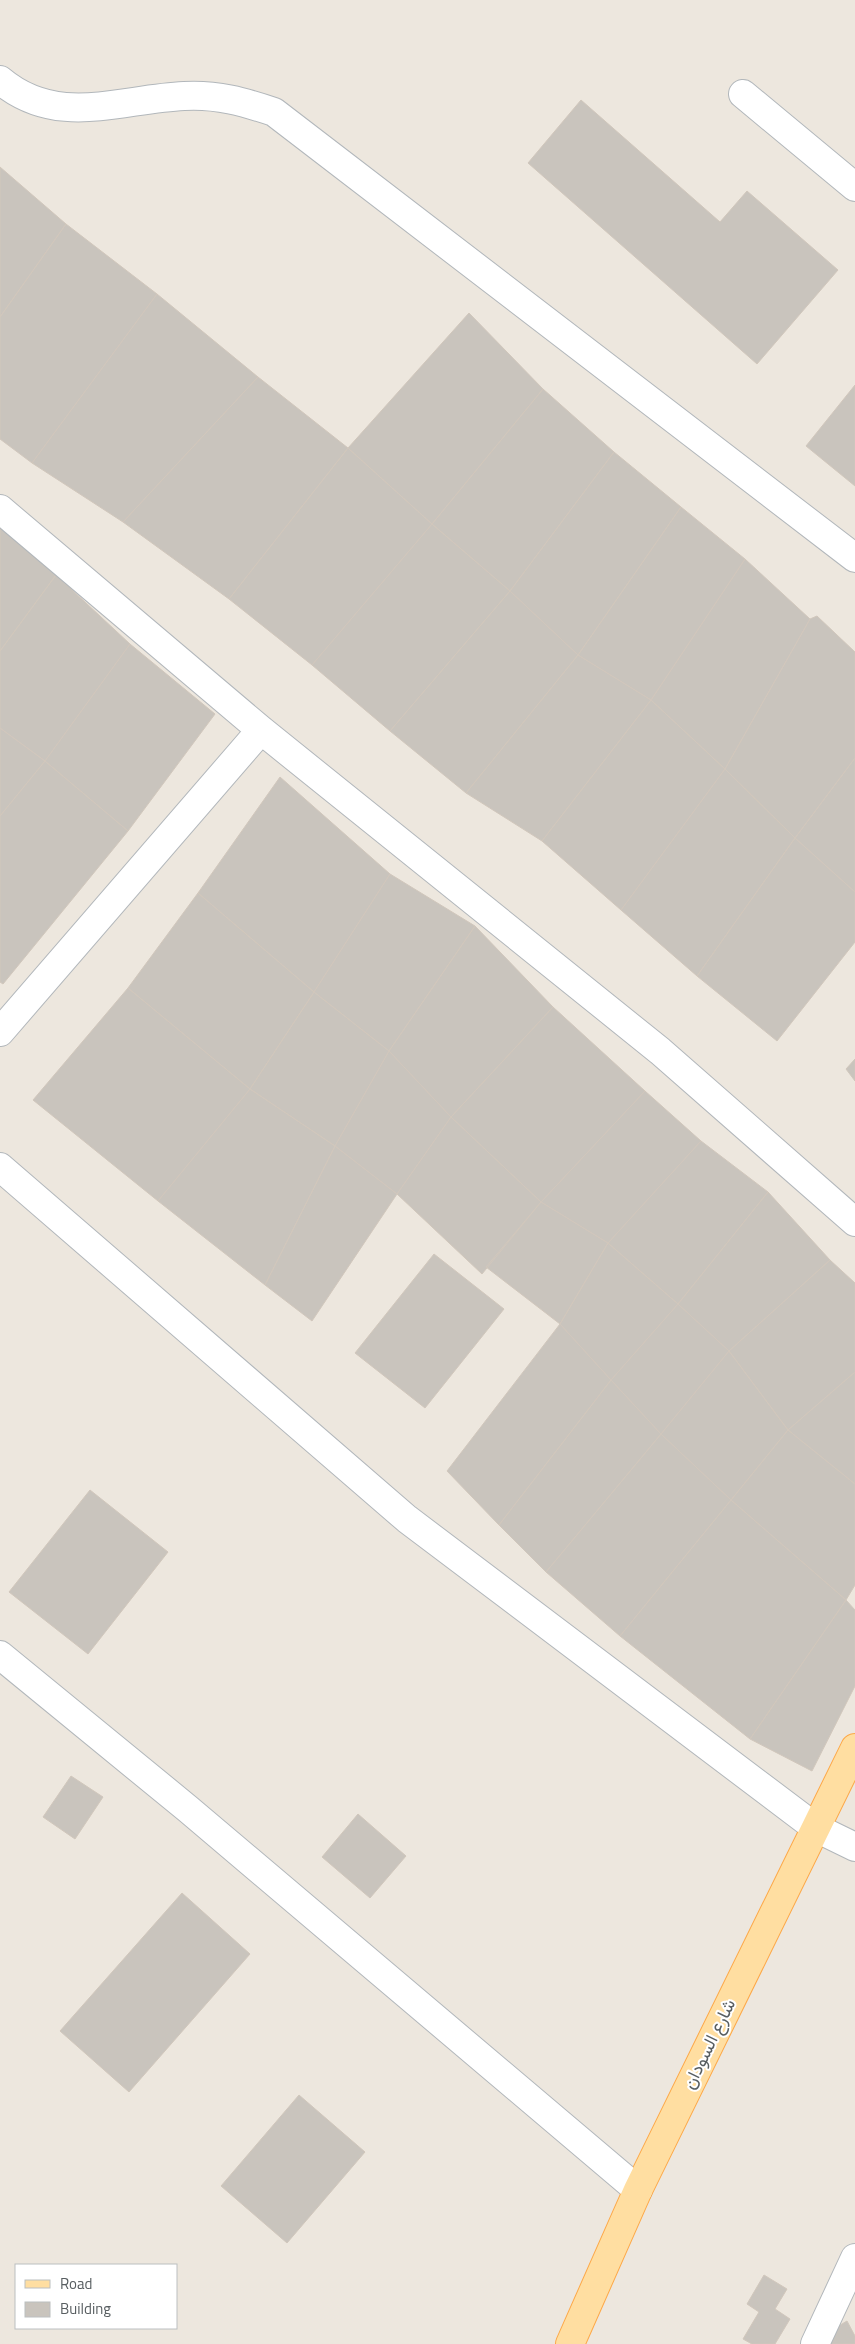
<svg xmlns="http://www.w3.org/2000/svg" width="855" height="2344" viewBox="0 0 855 2344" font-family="'Titillium Web',Vazirmatn,sans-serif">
  <rect width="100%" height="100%" fill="#ede7de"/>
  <path fill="#c9c4bd" stroke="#d1c7bc" d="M581,100l139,122 27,-31 91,79 -81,94 -229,-201z
    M0,167l66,57 -66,93z
    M66,224l91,70 -125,169 -32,-24v-122z
    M157,294l101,83 -135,145 -91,-59z
    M469,313l74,76 -111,135 -84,-76z
    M258,377l90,71 -119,151 -106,-77z
    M855,385v101l-49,-40z
    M543,389l71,63 -104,139 -78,-67z
    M348,448l84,76 -120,141 -83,-66z
    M614,452l67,55 -103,148 -68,-64z
    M681,507l64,52 -94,141 -73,-45z
    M432,524l78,67 -120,140 -78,-66z
    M0,526l56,49 -56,76z
    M745,559l65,60 -85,150 -74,-69z
    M56,575l74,69 -85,117 -45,-33v-77z
    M510,591l68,64 -112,138 -76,-62z
    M817,616l38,36v106l-60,80 -70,-69 85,-150z
    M130,644l85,70 -87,117 -83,-70z
    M578,655l73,45 -109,141 -76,-48z
    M651,700l74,69 -104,141 -79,-69z
    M0,728l45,33 -45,55z
    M855,758v134l-60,-54z
    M45,761l83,70 -125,153 -3,-2v-166z
    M725,769l70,69 -98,138 -76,-66z
    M280,777l110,97 -76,118 -116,-99z
    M795,838l60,54v50l-78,99 -80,-65z
    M390,874l85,52 -86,125 -75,-59z
    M198,893l116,99 -64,97 -122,-101z
    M475,926l78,81 -102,110 -62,-66z
    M128,988l122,101 -92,112 -125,-101z
    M314,992l75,59 -54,95 -85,-57z
    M553,1007l92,84 -104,111 -90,-85z
    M389,1051l62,66 -54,77 -62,-48z
    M855,1059v22l-9,-12z
    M250,1089l85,57 -70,139 -107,-84z
    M645,1091l56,50 -93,102 -67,-41z
    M451,1117l90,85 -59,72 -85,-80z
    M701,1141l67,51 -90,112 -70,-61z
    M335,1146l62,48 -85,127 -47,-36z
    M768,1192l62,68 -101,91 -51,-47z
    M541,1202l67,41 -48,81 -74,-57z
    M608,1243l70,61 -67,76 -51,-56z
    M434,1254l70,55 -79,99 -70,-55z
    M830,1260l25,23v89l-67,58 -59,-79z
    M678,1304l51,47 -68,83 -50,-54z
    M560,1324l51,56 -112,145 -52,-54z
    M729,1351l59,79 -57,70 -70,-66z
    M855,1372v112l-67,-54z
    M611,1380l50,54 -115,138 -47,-47z
    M788,1430l67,54v101l-9,15 -115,-100z
    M661,1434l70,66 -111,136 -74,-64z
    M90,1490l78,62 -80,102 -79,-62z
    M731,1500l115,100 -96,139 -130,-103z
    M846,1600l9,10v76l-43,85 -62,-32z
    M71,1776l32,21 -28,42 -32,-22z
    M358,1814l48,42 -36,42 -48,-41z
    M182,1893l68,61 -121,138 -69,-61z
    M299,2095l66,57 -78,91 -66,-57z
    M764,2275l23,14 -12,20 15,10 -15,25h-23l-9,-5 16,-27 -12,-8z
    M847,2321l8,15v8h-31l-4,-7z"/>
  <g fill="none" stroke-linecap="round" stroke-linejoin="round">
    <defs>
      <path id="minor" d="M0,80c57,48 119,19 184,16 33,-2 60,6 90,16l581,446
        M743,94l112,93
        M0,509l261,221 399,321 195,171
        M0,1032l261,-302
        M0,1167l407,352 409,309 39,19
        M0,1655l188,154 450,381
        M815,2344l40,-86"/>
      <path id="major" d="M570,2344l68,-154 217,-442"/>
    </defs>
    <use href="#minor" stroke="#b2b7bb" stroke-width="30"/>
    <use href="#major" stroke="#fda847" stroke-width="30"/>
    <use href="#minor" stroke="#fff" stroke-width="28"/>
    <use href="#major" stroke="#ffdea1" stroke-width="28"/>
  </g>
  <g text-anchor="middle" stroke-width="4" stroke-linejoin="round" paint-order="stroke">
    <g font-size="18" fill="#585e61" stroke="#fff">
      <text transform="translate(709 2044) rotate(-64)" y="6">شارع السودان</text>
    </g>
  </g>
  <rect x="15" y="2264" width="162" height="65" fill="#ffffff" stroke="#bcbfc0"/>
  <rect x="25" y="2280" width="25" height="8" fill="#ffdea1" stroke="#bcbfc0"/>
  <text x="60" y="2289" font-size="15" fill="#585e61">Road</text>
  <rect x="25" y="2302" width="25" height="15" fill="#c9c4bd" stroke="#bcbfc0"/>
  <text x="60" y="2314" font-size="15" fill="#585e61">Building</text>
</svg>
